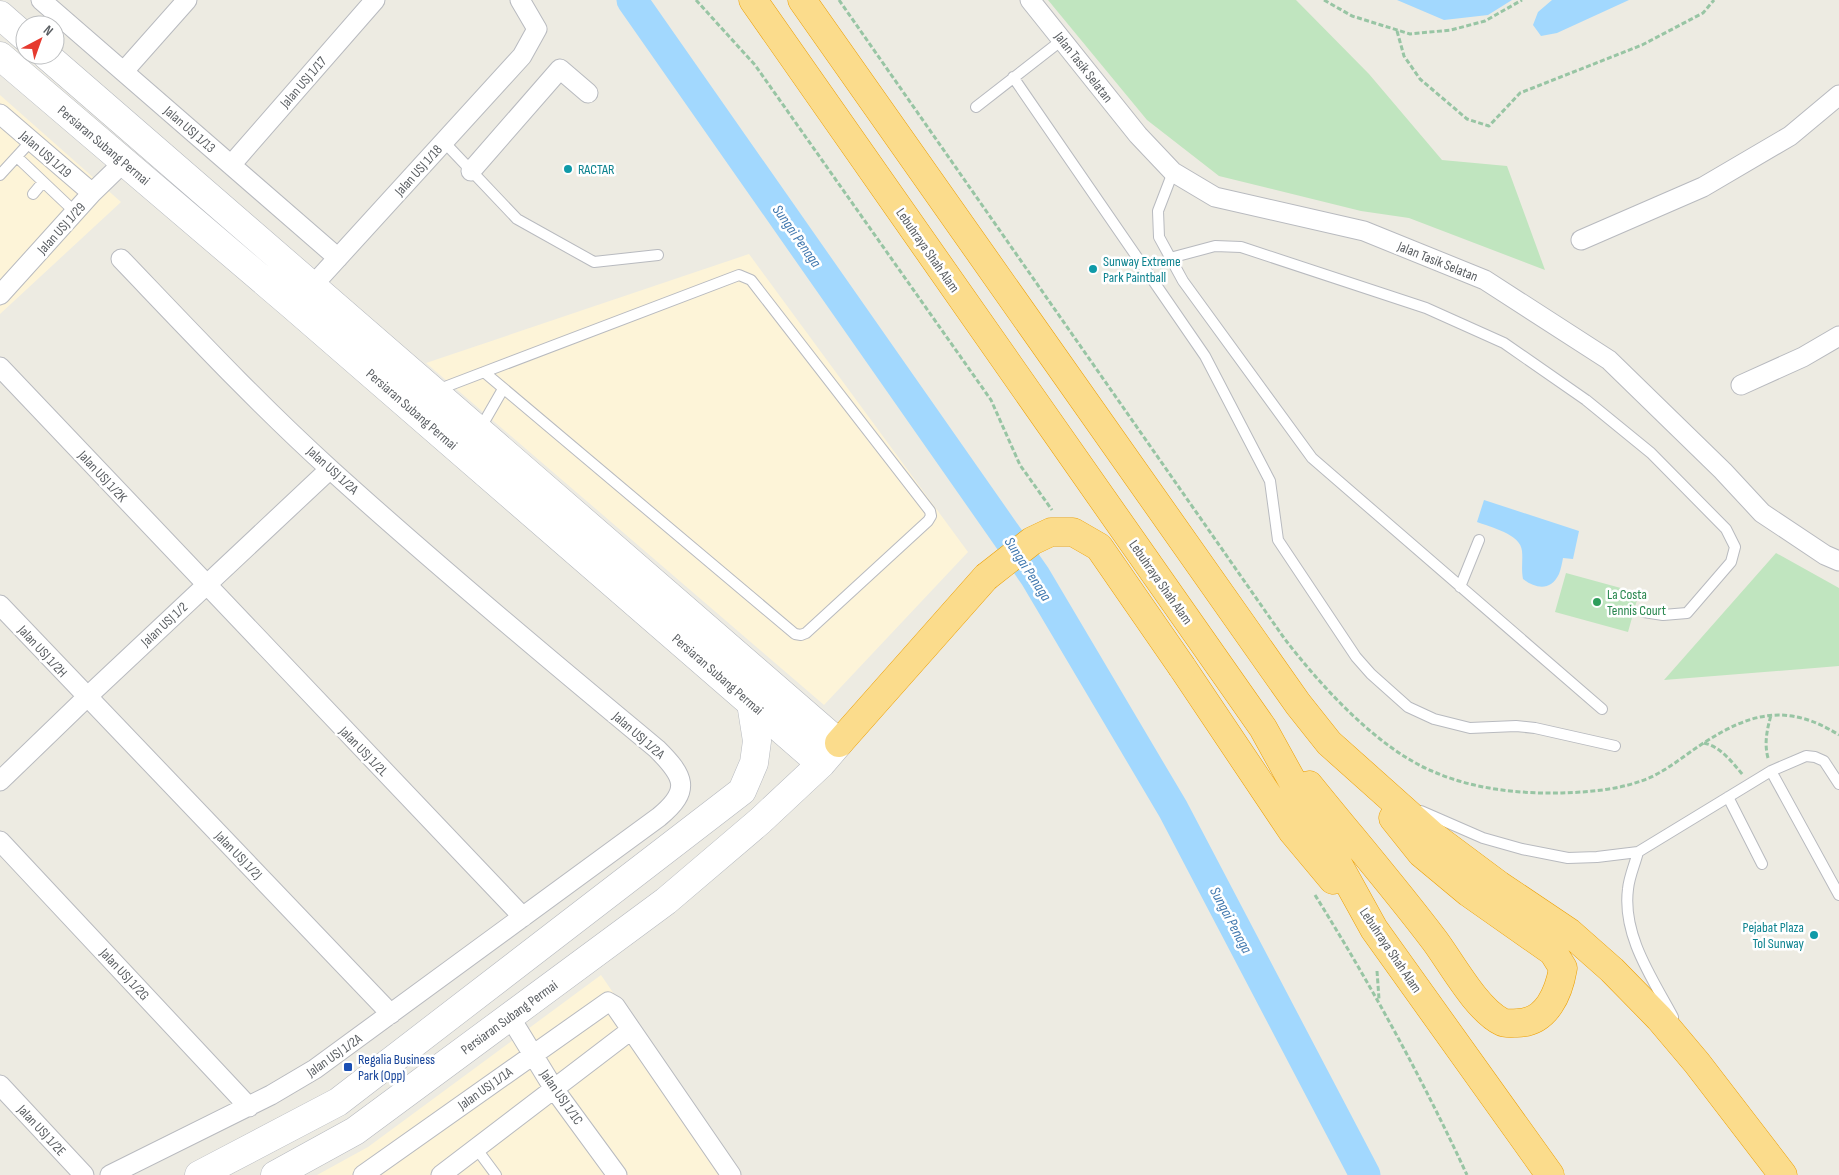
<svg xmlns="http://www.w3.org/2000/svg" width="1839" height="1175" viewBox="0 0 1839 1175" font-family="'Sofia Sans Condensed',sans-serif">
  <rect width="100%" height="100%" fill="#edebe2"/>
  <path fill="#fdf4d8" d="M0,95l121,107 -121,112z
    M749,254l219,298 -144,153 -398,-342z
    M601,975l137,200h-421l51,-28z"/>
  <path fill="#c0e5bf" d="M1048,0h248l73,74 73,86 65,6 38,104 -136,-52 -48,-7 -142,-35 -72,-56z
    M1776,553l63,35v78l-175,14z
    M1566,573l73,20 -11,39 -73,-20z"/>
  <path fill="#a2d8fe" d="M1397,0h115l-24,15 -44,5z
    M1552,0h77l-72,33 -16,3 -8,-11 5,-13z
    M1484,500l95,31 -6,28 -10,-1c-1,5 -2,11 -4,16 -8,17 -23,15 -36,5 -2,-11 0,-18 -1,-28 -1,-17 -32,-24 -45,-29z"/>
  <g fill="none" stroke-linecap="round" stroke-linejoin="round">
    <path stroke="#a2d8fe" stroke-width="31" d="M632,0l403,576 138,233 192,366"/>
    <defs>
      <path id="service" d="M1013,77l192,279 65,125 8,59 78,117 15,17 37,33 26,12 36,9 46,-2 19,2 80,18
        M976,107l86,-67
        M444,142l73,77 77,43 64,-7
        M17,157l58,55
        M1173,172l-15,39 1,26 24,44 129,177 290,251
        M0,175l31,-34
        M33,194l10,-12
        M1170,258l45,-12 26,1 185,61 78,35 82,57 65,53 75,76 9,18 -4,15 -44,51 -24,2 -19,-3
        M437,390l302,-115 12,5 179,231 1,5 -3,5 -122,112 -5,2 -6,-1 -311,-262
        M480,429l23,-40
        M1460,587l19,-47
        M1771,771l68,124
        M1728,797l34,67
        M1421,811l62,27 39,11 46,9 29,-1 41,-5 133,-81 35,-15 9,1 9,4 15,23
        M1638,852c-3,12 -9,25 -10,37 -6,46 24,89 45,128
        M476,1148l20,27"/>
      <path id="minor" d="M41,0l297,258
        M1030,0l108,135 35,37 42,25 149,34 121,49 124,80 114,111 39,42 63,42 14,6
        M124,71l63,-71
        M0,114l92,79
        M231,165l144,-165
        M471,171l89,-102 28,24
        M1581,240l122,-53 87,-51 49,-41
        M0,295l92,-102 32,-31
        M304,295l218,-239 15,-27 -17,-29
        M0,367l523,550
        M1741,385l62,-28 36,-21
        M0,605l391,409
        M0,781l87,-84 243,-228
        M0,841l249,266
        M510,1017l44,72 63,86
        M0,1085l84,90
        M110,1175l161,-80 44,-26 344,-252c33,-27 25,-41 -2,-68 -110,-91 -220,-183 -326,-279 -74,-67 -142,-140 -210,-211
        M363,1175l245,-173 7,4 116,169
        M441,1175l190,-145"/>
      <path id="secondary" d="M0,15l25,22
        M46,55l793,688 -18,21 -61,57 -94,80 -311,230 -80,44
        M0,56l293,250 528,458
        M199,1175l139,-73 404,-311 12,-28 3,-22 -6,-38"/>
      <path id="motorway" d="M753,0l510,728 111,201 176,246
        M802,0l496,704 31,39 103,92 67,50 70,47 43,38 47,48 38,45 86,112
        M1182,667l110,164 41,49
        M839,743l147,-166
        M1309,785c42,52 86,103 126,156 17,23 42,69 67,81 4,2 11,1 15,1 30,0 42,-31 46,-55l-10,-16 -84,-59 -48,-40 -28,-35"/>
    </defs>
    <use href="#service" stroke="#b8babf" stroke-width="12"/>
    <use href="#minor" stroke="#b8babf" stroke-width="21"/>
    <use href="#secondary" stroke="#b6b9bf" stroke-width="29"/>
    <use href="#motorway" stroke="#ec9f03" stroke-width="29"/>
    <path stroke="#98c5a4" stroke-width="3" stroke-dasharray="5 2.5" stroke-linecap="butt" d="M696,0l59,65 236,335 29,65 32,45
      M839,0l445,638c36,47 93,110 148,133 40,18 87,23 130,22 26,-1 54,-3 79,-12 22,-7 41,-24 61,-37 49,-32 86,-41 137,-9
      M1324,0l28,16 58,18 41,-4 34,-9 37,-21
      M1397,31l7,25 16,23 47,40 22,7 31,-33 122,-48 61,-32 11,-13
      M1704,743c17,4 28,19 39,32
      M1768,758c-4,-15 -1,-28 3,-43
      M1315,895c56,90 107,183 152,280
      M1377,971l2,28"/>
    <use href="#service" stroke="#fff" stroke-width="10"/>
    <use href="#minor" stroke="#fff" stroke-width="19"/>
    <use href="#secondary" stroke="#fff" stroke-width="28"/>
    <use href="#motorway" stroke="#fbdc8c" stroke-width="28"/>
    <defs>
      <path id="motorway-bridge" d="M986,577l46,-36 19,-9h22l26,15 83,120"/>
    </defs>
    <use href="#motorway-bridge" stroke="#ec9f03" stroke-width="29" stroke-linecap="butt"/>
    <use href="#motorway-bridge" stroke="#fbdc8c" stroke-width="28"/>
  </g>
  <g fill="#0f9aa8" stroke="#fff" stroke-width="2">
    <circle cx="568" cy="169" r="5"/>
    <circle cx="1093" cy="269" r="5"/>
    <circle cx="1814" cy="935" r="5"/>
  </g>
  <circle fill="#2e9e5b" stroke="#fff" stroke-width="2" cx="1597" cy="602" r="5"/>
  <rect fill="#1a4fb4" stroke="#fff" stroke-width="2" x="343" y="1062" width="10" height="10" rx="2.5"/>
  <g text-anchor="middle" stroke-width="5" stroke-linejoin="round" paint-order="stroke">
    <g font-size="14" fill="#5b5f63" stroke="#fff">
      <text transform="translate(1084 67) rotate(52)" y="5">Jalan Tasik Selatan</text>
      <text transform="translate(303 82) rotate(-49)" y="5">Jalan USJ 1/17</text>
      <text transform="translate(190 129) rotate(41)" y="5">Jalan USJ 1/13</text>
      <text transform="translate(104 145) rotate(40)" y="5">Persiaran Subang Permai</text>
      <text transform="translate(46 154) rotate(41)" y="5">Jalan USJ 1/19</text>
      <text transform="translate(418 170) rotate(-48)" y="5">Jalan USJ 1/18</text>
      <text transform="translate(61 228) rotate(-48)" y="5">Jalan USJ 1/29</text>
      <text transform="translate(928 250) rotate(55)" y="5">Lebuhraya Shah Alam</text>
      <text transform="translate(1438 261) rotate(22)" y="5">Jalan Tasik Selatan</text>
      <text transform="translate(412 409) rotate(41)" y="5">Persiaran Subang Permai</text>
      <text transform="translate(333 470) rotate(42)" y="5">Jalan USJ 1/2A</text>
      <text transform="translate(103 476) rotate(47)" y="5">Jalan USJ 1/2K</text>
      <text transform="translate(1161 582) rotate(55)" y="5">Lebuhraya Shah Alam</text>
      <text transform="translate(164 624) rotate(-43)" y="5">Jalan USJ 1/2</text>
      <text transform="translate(43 651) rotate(47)" y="5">Jalan USJ 1/2H</text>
      <text transform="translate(718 674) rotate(41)" y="5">Persiaran Subang Permai</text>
      <text transform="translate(639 735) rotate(41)" y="5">Jalan USJ 1/2A</text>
      <text transform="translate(364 751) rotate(46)" y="5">Jalan USJ 1/2L</text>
      <text transform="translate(239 855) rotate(46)" y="5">Jalan USJ 1/2J</text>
      <text transform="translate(1391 950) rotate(56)" y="5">Lebuhraya Shah Alam</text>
      <text transform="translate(125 974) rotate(47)" y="5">Jalan USJ 1/2G</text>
      <text transform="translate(509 1017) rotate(-36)" y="5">Persiaran Subang Permai</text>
      <text transform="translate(334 1055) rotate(-35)" y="5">Jalan USJ 1/2A</text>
      <text transform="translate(485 1088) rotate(-35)" y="5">Jalan USJ 1/1A</text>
      <text transform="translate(562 1097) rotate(55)" y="5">Jalan USJ 1/1C</text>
      <text transform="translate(42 1130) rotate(47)" y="5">Jalan USJ 1/2E</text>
    </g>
    <g font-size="14" fill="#0d838f" stroke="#fff" text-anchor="start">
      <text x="578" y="174">RACTAR</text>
      <text x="1103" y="266">Sunway Extreme<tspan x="1103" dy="16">Park Paintball</tspan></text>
      <text x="1804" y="932" text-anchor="end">Pejabat Plaza<tspan x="1804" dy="16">Tol Sunway</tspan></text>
    </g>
    <g font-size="14" fill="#27864d" stroke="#fff" text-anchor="start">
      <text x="1607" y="599">La Costa<tspan x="1607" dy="16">Tennis Court</tspan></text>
    </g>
    <g font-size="14" fill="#164399" stroke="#fff" text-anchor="start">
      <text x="358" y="1064">Regalia Business<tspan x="358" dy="16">Park (Opp)</tspan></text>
    </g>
    <g font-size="15" font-style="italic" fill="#4078af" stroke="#fff">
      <text transform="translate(797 236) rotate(55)" y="5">Sungai Penaga</text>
      <text transform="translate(1028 569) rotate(57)" y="5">Sungai Penaga</text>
      <text transform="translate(1231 920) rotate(62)" y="5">Sungai Penaga</text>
    </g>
  </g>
  <g transform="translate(40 40) rotate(41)"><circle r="24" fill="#ffffff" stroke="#bdbfc1"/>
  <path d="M0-4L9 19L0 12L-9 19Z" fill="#e63a2f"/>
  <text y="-8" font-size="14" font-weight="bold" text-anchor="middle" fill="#5b5f63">N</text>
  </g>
</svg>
